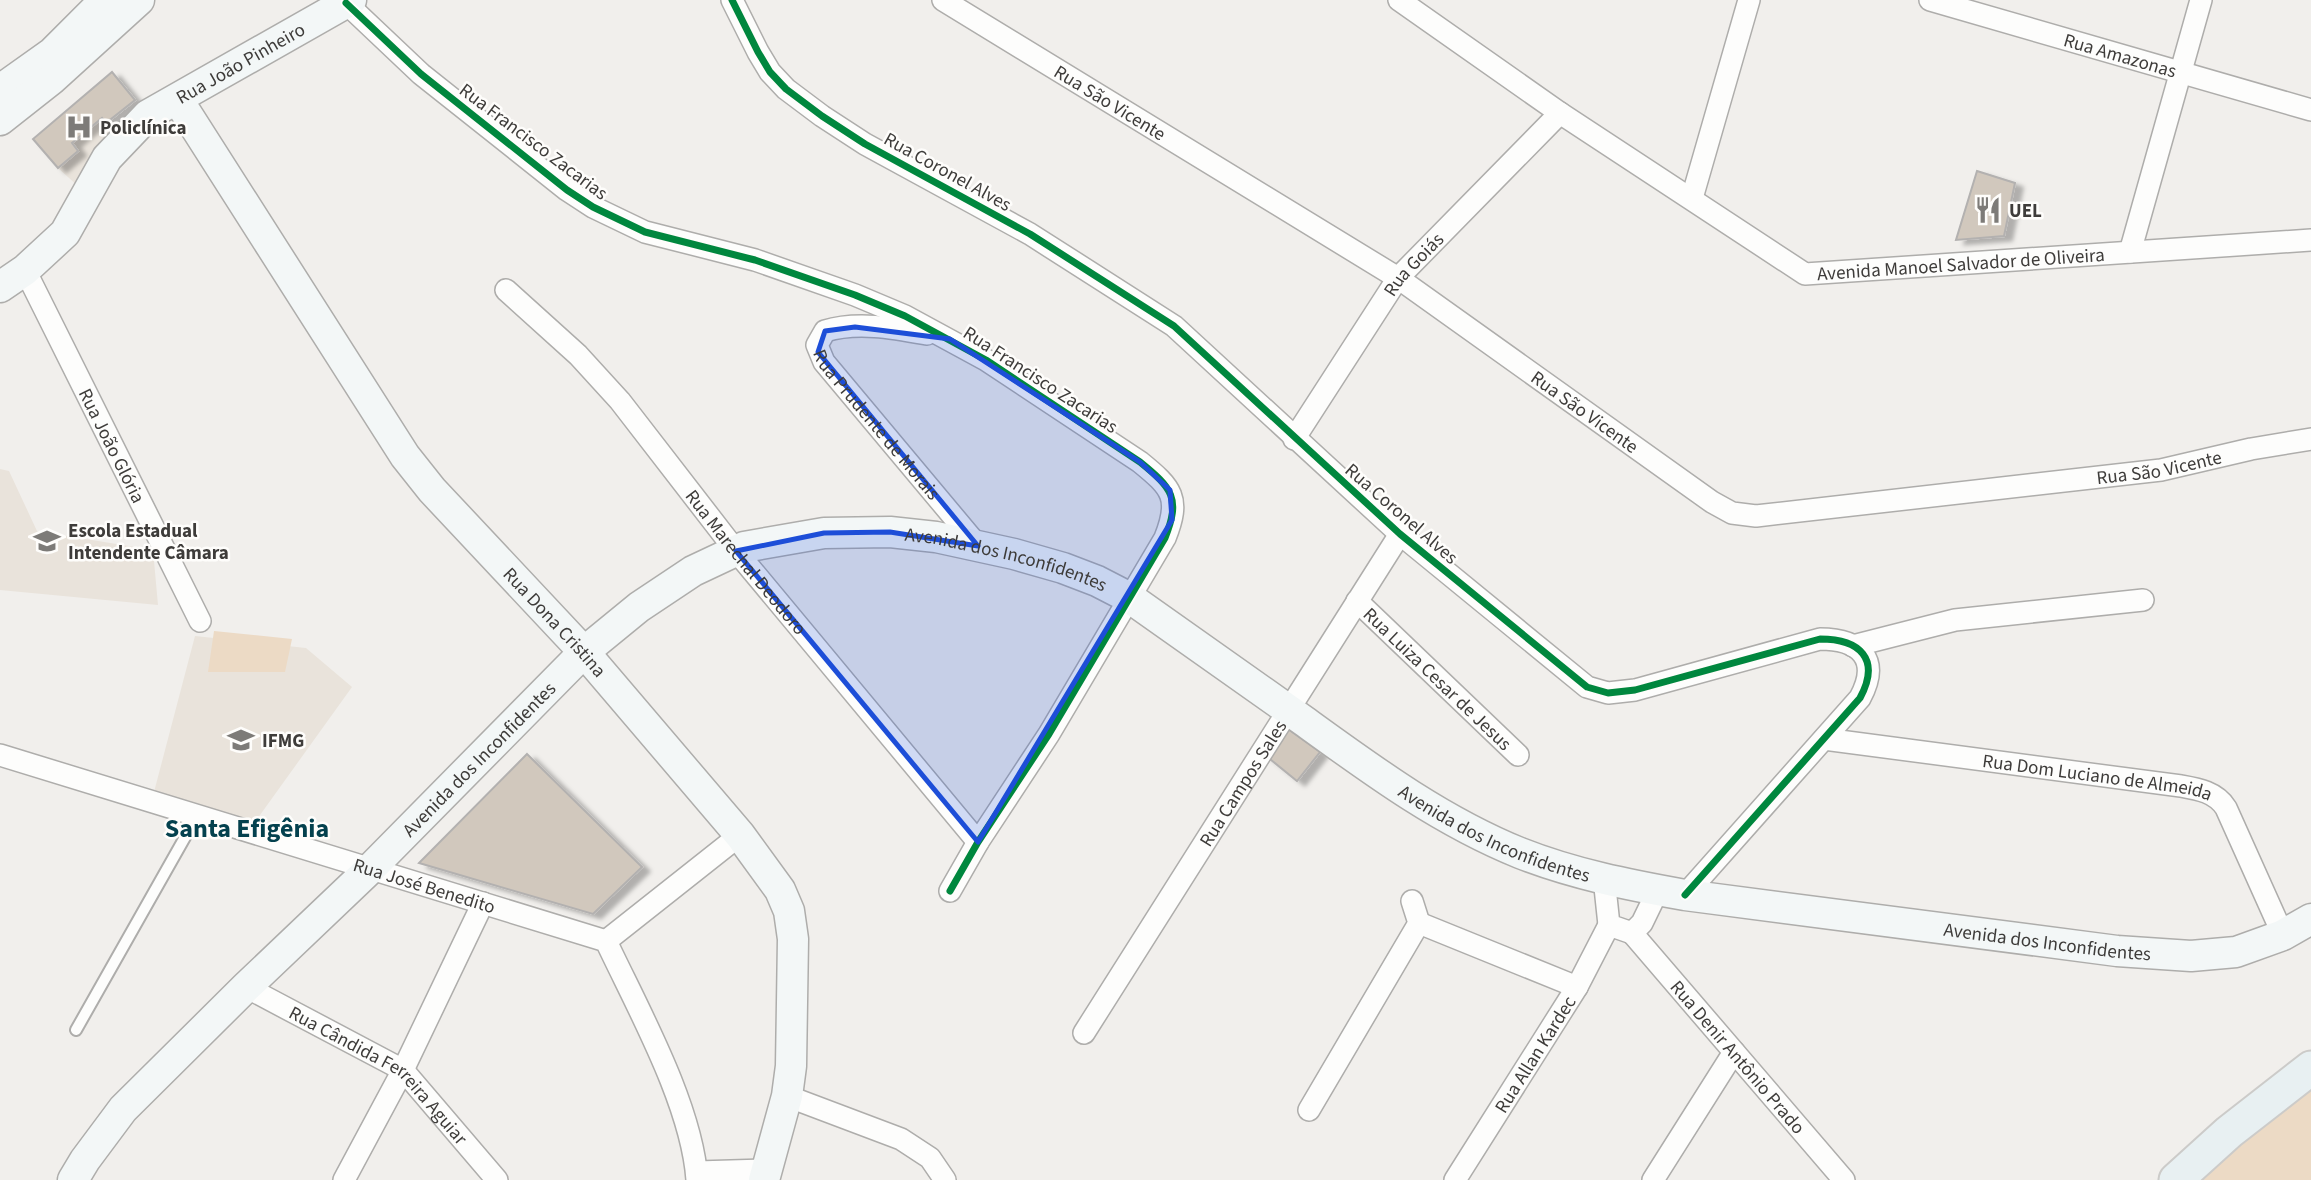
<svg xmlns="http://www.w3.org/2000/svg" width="2311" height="1180" viewBox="0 0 2311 1180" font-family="'Source Sans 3',sans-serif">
  <defs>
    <filter id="shadow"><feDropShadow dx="8" dy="4.5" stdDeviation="2" flood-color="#0004"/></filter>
  </defs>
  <rect width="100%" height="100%" fill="#f1efec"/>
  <path fill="#e9e3db" d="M112,72l23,28 -28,23 9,7 -37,57 -21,-19 -25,-29z
    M0,469l9,2 28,60 116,19 5,55 -158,-15z
    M195,636l111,12 46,39 -97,135 -101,-30z"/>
  <path fill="#ecdac5" d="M214,631l78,8 -7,33h-77z
    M2311,1085v95h-114z"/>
  <path fill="#d1c8bd" stroke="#b3b1b0" stroke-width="2" filter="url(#shadow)" d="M112,72l23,28 -29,23 -4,-5 -30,25 6,8 -20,17 -25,-29z
    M1977,171l38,12 -11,53 -48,4z
    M1285,727l35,25 -23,29 -32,-26z
    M527,754l115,113 -49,47 -174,-51z"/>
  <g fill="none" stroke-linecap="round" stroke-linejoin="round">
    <defs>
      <path id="lane" d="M76,1030l121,-214"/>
      <g id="street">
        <path d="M732,0l26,52 12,20 16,17 36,27 43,28 165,90 144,92 226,208 187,153 21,6 27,-3 185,-51c40,0 61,20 40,59l-175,197"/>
        <path id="s1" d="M943,0l455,278 314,224 20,11 24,3 405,-46 90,-21 60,-10"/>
        <path id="s2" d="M1399,0l161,113 245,161 506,-34"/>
        <path id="s3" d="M1930,0l381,110"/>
        <path d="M346,3l75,71 146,116 26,17 52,25 110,28 100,35 50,21 81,44 154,102c32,26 41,36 25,76l-116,196 -71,108 -28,49"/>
        <path d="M1692,198l57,-198"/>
        <path d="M2130,252l71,-252"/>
        <path id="s4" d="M25,270l175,351"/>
        <path id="s5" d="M506,290l72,65 42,46 116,150 242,291"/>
        <path id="s6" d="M927,334c-33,-6 -70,-13 -102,-3l-8,14 7,17 154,184"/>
        <path id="s7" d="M1294,439l104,-161 162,-165"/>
        <path id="s8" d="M1357,601l161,154"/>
        <path d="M1853,646l102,-26 188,-20"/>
        <path id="s9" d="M1824,739l357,47c17,3 35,6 45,22l57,127"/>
        <path id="s10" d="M0,755l606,186c32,68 86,164 91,239"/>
        <path d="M1604,878l5,47 23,8 10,-10 16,-33"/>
        <path d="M1419,923l158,64"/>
        <path id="s11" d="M1632,933l212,247"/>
        <path d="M606,941l134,-106"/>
        <path id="s12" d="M246,987l157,83 94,110"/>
        <path id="s13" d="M1084,1033l316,-499"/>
        <path d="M787,1096l114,43 29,19 15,22"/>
        <path d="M1309,1110l110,-187 -7,-22"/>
        <path d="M697,1172l70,-2"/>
        <path d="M344,1180l59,-110 80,-167"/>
        <path id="s14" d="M1455,1180l122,-193 32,-62"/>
        <path d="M1653,1180l81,-128"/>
      </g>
      <g id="secondary">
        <path d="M0,90l52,-37 53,-53"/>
        <path id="s15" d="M178,100l227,356 27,34 152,162 156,183 40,55 9,21 4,28 -2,127 -4,30 -23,84"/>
        <path d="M0,120l52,-41 87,-79"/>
        <path id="s16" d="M0,287l25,-17 40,-37 42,-75 41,-43 203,-115"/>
        <path id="s17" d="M73,1180l12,-20 38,-51 123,-122 124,-118 214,-217 55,-45 54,-36 51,-24 80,-14 66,-1 46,5 78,17 49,14 34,13 33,17c58,41 116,82 174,123 69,50 137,100 216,132 53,21 109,32 165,42l432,56 74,5 45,-4 47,-17 28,-16"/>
      </g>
      <path id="primary" d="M2176,1180l53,-48 82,-64"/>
    </defs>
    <use href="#lane" stroke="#aeadab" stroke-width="14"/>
    <use href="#street" stroke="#aeadab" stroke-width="24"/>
    <use href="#secondary" stroke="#aeadab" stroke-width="33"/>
    <use href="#primary" stroke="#cccbc9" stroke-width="37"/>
    <use href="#lane" stroke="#fdfdfc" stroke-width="10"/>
    <use href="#street" stroke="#fdfdfc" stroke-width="21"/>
    <use href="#secondary" stroke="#f3f7f7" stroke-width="30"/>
    <use href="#primary" stroke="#e8f0f2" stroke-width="33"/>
    <defs>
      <path id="cycleway" d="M732,0l26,52 12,20 16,17 36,27 43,28 165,90 144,92 226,208 187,153 21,6 27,-3 185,-51c40,0 61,20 40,59l-175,197
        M346,3l75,71 146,116 26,17 52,25 110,28 100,35 50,21 81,44 154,102c32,26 41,36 25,76l-116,196 -71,108 -28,49"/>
    </defs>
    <use href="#cycleway" stroke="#fefdfb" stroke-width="11"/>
    <use href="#cycleway" stroke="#00873e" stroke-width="7"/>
  </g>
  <path fill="#1d4ed8" fill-opacity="0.2" stroke="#1d4ed8" stroke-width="5" stroke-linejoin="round" d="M855,327l95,12 190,123 30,28 2,30 -194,322 -242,-291 88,-18 66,-1 88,14 -160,-194 7,-21z"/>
  <defs>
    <symbol id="hospital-bare" viewBox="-9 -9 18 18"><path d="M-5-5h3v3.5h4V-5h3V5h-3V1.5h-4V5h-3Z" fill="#7d7b78" stroke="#fefdfb" stroke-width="2.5" paint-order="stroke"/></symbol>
    <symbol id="restaurant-bare" viewBox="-9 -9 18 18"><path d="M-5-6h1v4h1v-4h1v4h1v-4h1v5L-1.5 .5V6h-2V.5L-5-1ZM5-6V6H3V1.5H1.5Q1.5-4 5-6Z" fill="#7d7b78" stroke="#fefdfb" stroke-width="2.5" paint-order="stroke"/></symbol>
    <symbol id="school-bare" viewBox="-9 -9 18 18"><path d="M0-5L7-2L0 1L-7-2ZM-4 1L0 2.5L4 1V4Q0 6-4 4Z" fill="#7d7b78" stroke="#fefdfb" stroke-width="2.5" paint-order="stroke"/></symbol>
    <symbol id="university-bare" viewBox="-9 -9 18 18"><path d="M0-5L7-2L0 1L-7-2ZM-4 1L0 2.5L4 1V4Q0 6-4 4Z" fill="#7d7b78" stroke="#fefdfb" stroke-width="2.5" paint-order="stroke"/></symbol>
  </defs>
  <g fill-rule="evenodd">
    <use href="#hospital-bare" x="60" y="108" width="38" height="38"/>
    <use href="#restaurant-bare" x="1969" y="191" width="38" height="38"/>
    <use href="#school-bare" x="28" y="522" width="38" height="38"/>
    <use href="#university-bare" x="222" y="721" width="38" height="38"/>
  </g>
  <g text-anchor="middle" stroke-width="5" stroke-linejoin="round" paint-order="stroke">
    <g font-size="19" fill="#3e3c3a" stroke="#fefdfb">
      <text dy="7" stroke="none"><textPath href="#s3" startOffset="198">Rua Amazonas</textPath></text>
      <text dy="7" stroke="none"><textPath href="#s16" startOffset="336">Rua João Pinheiro</textPath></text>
      <text dy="7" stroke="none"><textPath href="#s1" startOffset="196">Rua São Vicente</textPath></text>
      <text transform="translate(534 141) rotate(37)" y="7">Rua Francisco Zacarias</text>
      <text transform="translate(948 171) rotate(29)" y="7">Rua Coronel Alves</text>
      <text dy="7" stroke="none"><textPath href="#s2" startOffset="646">Avenida Manoel Salvador de Oliveira</textPath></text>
      <text dy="7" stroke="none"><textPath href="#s7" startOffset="212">Rua Goiás</textPath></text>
      <text transform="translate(1041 379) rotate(33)" y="7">Rua Francisco Zacarias</text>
      <text dy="7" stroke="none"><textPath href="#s1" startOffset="763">Rua São Vicente</textPath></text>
      <text dy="7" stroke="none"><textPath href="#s6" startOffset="219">Rua Prudente de Morais</textPath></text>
      <text dy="7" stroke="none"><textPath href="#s4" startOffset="196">Rua João Glória</textPath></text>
      <text dy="7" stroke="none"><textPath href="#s1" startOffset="1372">Rua São Vicente</textPath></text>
      <text transform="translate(1402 513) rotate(41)" y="7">Rua Coronel Alves</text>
      <text dy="7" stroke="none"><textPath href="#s5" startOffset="364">Rua Marechal Deodoro</textPath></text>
      <text dy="7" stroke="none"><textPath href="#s17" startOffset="1195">Avenida dos Inconfidentes</textPath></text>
      <text dy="7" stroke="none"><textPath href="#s15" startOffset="646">Rua Dona Cristina</textPath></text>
      <text dy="7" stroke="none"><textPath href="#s8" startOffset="112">Rua Luiza Cesar de Jesus</textPath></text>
      <text dy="7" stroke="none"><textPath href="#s17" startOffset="586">Avenida dos Inconfidentes</textPath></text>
      <text dy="7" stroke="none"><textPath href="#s9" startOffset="276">Rua Dom Luciano de Almeida</textPath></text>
      <text dy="7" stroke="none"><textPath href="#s13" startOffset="296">Rua Campos Sales</textPath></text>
      <text dy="7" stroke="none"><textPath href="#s17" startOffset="1762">Avenida dos Inconfidentes</textPath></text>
      <text dy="7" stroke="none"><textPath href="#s10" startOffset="444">Rua José Benedito</textPath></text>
      <text dy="7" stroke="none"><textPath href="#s17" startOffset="2329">Avenida dos Inconfidentes</textPath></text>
      <text dy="7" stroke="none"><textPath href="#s14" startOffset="149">Rua Allan Kardec</textPath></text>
      <text dy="7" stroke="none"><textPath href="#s11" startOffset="163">Rua Denir Antônio Prado</textPath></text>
      <text dy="7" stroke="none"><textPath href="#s12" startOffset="161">Rua Cândida Ferreira Aguiar</textPath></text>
    </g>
    <g font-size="19" font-weight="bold" fill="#3e3c3a" stroke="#fefdfb" text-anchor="start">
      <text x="100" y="134">Policlínica</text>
      <text x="2009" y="217">UEL</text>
      <text x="68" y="537">Escola Estadual<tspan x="68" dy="22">Intendente Câmara</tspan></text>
      <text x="262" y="747">IFMG</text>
    </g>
    <g font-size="26" font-weight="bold" fill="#04414e" stroke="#fefdfb">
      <text x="247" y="837">Santa Efigênia</text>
    </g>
  </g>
</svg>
